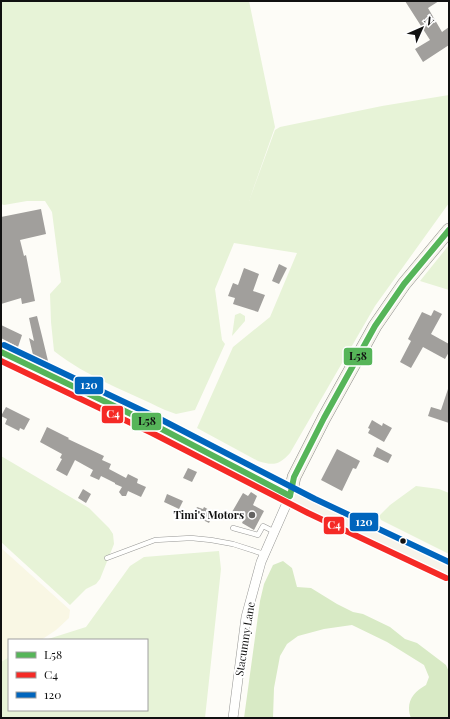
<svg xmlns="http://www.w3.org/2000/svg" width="450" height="719" viewBox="0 0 450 719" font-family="'Playfair Display',serif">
  <rect width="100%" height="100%" fill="#fdfcf7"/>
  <path fill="#f9f7e4" d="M1,548l69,62 -1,8 -13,12 -15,10h-32v17l-8,5z"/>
  <path fill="#e7f3d7" d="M1,1h248l26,126 -26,74 26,-71 5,-3 102,-21 67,-11v108l-74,103 -85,147c-11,12 -16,13 -32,8l-61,-33 36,-81 37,-30 27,-64 -63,-10 -19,46 7,51 3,4 -30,66 -19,4 -11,-4c-37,-18 -78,-33 -111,-59l-3,-29 -1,-28 11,-12 -9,-70 -7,-11h-18l-23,4 -3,-1z
    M449,245v45l-29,-9z
    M240,313l5,3v5l-13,15 3,-21z
    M1,456l88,52 20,20 4,6 1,10 -14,35 -4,5 -10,5 -16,16 -69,-63z
    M416,486l23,3 10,4v61l-68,-34 -2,-4 11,-11z
    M219,551l2,18 -16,149h-204v-56l8,-5v53h138v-70h-102l41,-13 44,-61 14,-9z"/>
  <path fill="#d8eac5" d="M283,561l9,7 5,19 14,1 26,16 16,8 10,2 27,13 15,12 12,4 29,22 3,7v46h-38c-6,-15 2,-26 15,-33l3,-8 -5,-12 -37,-23 -35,-17 -28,4 -26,7 -11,8 -7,12 -6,32 -1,30h-29l16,-117 4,-17 9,-19z"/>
  <path fill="#a19f9c" d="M405,1h34l-11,7 14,24 7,-5v18l-26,17 -8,-13 15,-9z
    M41,209l5,25 -26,6 4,16 2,-1 9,46 -13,3 -1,-6 -20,6v-87z
    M279,264l8,4 -8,16 -7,-3z
    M244,268l15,6 -6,17 12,4 -7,17 -25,-8 2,-6 -7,-2 5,-13 5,2z
    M434,310l8,4 -11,20 18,10v8l-4,7 -22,-12 -12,21 -11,-6 11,-21 -3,-2 14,-27 9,4z
    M37,316l5,20 6,25 -15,-6 -4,-17 5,3 -5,-23z
    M1,325l21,10 -4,12 -17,-9z
    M448,389l1,1v33l-21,-7 3,-9 10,3z
    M6,407l24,12 -6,11 -4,-2 -1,3 -14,-7 2,-5 -6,-3z
    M372,420l10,6 1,-3 9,5 -8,14 -16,-9 2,-4 -2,-1z
    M47,427l22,11 -1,1 36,17 -2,4 9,4 -2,5 17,9 2,-4 10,5 -1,4 9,4 -5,10 -13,-6 -2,5h-4l-3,-4 3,-5 -7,-3v-1l-14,-7 -2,4 -9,-4 3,-6 -18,-10 -8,16 -11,-6 6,-11 -2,-1 2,-4 -22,-12z
    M377,447l15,8 -4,8 -15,-7z
    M337,449l23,12 -4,8 -3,-1 -11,23 -21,-11z
    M188,468l9,4 -5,10 -9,-4z
    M83,489l8,5 -5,9 -8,-5z
    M251,492l6,4 -4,9 11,6 -10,19 -12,-7 2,-4 -12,-7 11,-19 5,3z
    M167,494l16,7 -4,8 -15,-7z
    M197,507l6,2 1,-2 7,4 -1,2 3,1 -4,9 -16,-8z"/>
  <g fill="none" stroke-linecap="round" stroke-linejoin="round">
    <defs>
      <path id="lane" d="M233,528l25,7 5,-9 12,6
        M107,558l48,-18 36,-2 20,2 22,4 31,10"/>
      <path id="street" d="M233,718l13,-101 15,-55 29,-66"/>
      <path id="secondary" d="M1,352l155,74 155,80 138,65
        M290,496l4,-19 30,-59 51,-92 29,-42 45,-54"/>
    </defs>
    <use href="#lane" stroke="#979795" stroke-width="5.5"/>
    <use href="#street" stroke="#979795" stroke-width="10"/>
    <use href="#secondary" stroke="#8e8d8b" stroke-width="14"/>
    <use href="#lane" stroke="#fffffe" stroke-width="4.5"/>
    <use href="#street" stroke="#fffffe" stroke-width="9"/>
    <use href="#secondary" stroke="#f6f4eb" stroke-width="13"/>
    <defs>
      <path id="bus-1" d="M1,352l155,74 134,70
        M290,496l4,-19 30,-59 51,-92 29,-42 45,-54"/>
      <path id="bus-2" d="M1,361l151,72 156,80 138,65"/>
      <path id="bus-3" d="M4,345l156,74 155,80 134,63"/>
    </defs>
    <use href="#bus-1" stroke="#fff" stroke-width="9"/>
    <use href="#bus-2" stroke="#fff" stroke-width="9"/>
    <use href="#bus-3" stroke="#fff" stroke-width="9"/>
    <use href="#bus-1" stroke="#56b559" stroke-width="6"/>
    <use href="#bus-2" stroke="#f52a26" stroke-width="6"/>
    <use href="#bus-3" stroke="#0065bd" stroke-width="6"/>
  </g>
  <circle fill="#646362" stroke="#fff" stroke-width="1.5" cx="252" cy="515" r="4"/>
  <circle fill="#111" stroke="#fff" stroke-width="1.5" cx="403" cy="541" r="3.5"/>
  <g text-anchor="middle" stroke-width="4" stroke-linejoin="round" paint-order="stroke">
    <g font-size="11" font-weight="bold" fill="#111" stroke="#fff" text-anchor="end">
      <text x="244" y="519">Timi's Motors</text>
    </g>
    <g font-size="11" fill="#111" stroke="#fff">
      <text transform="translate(245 639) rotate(-81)" y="4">Stacumny Lane</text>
    </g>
  </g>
  <g stroke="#fff" stroke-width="1.5">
    <rect x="343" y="347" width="30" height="19" rx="4" fill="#56b559"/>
    <rect x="74" y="376" width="30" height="19" rx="4" fill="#0065bd"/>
    <rect x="101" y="405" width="23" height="19" rx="4" fill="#f52a26"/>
    <rect x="131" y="412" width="31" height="19" rx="4" fill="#56b559"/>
    <rect x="349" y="512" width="30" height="20" rx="4" fill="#0065bd"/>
    <rect x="323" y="516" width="22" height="19" rx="4" fill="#f52a26"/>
  </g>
  <g font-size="11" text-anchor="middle" font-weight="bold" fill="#fff">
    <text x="89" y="389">120</text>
    <text x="113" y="418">C4</text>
    <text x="364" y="526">120</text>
    <text x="334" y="529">C4</text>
  </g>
  <g font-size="11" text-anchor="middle" font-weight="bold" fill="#111">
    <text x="358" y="360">L58</text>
    <text x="147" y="425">L58</text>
  </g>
  <rect width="450" height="719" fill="none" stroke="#111111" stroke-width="4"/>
  <rect x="8" y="639" width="140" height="72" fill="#ffffff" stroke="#a0a0a0"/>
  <rect x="16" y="652" width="20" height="6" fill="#56b559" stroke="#a0a0a0"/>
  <text x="44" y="659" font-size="12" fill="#111111">L58</text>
  <rect x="16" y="672" width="20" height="6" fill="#f52a26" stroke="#a0a0a0"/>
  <text x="44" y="679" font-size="12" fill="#111111">C4</text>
  <rect x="16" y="692" width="20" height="6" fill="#0065bd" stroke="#a0a0a0"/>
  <text x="44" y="699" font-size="12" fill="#111111">120</text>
  <g transform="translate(422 28) rotate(45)" stroke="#ffffff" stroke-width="3" paint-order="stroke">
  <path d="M0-3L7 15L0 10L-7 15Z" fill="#111111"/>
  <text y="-6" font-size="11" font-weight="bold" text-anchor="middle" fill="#111111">N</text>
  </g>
</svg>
